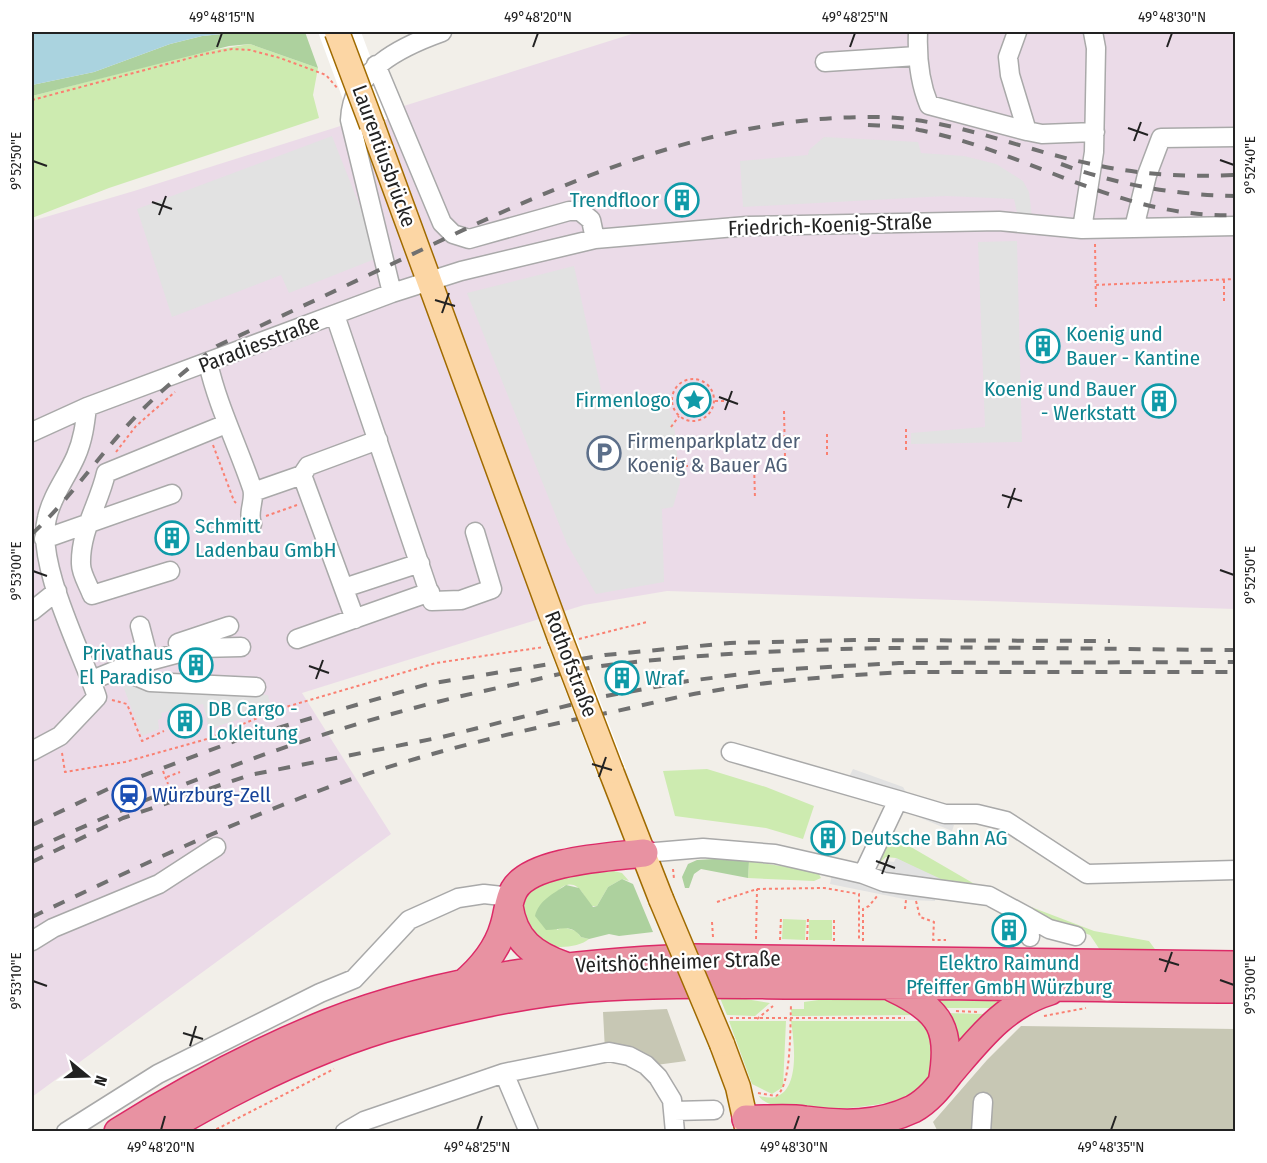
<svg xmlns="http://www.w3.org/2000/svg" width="1267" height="1163" viewBox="0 0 1267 1163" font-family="'Fira Sans Condensed',sans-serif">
  <rect width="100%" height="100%" fill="#f2efe9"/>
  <path fill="#ebdbe8" d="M638,32h597v577l-568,-18 -83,14 -282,88 89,141 -359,263v-876l102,-30z"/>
  <path fill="#c7c7b4" d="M667,1009l19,52 -30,4 -51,-14 -2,-39z
    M1021,1026l214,3v102l-297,1 -5,-10 54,-62z"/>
  <path fill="#cdebb0" d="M250,44l68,24 -5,27 6,23 -210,70 -77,30v-122l170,-44z
    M707,769l59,18 48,19 -11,33 -37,-11 -91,-12 -12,-45z
    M887,839l17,4 74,43 48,19 68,26 55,10 8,11 -57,-2 -10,-15 -138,-48 -56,-29 -10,-1 -9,8 -2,-2z
    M749,861l69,11 3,6 -7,3 -66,-3z
    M614,871l8,2 7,8 -7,-2 -14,8 -11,19h-7c-5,-9 -12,-27 -26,-20 -5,2 -6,7 -12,9l5,35 6,-3 13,4 5,6 8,2c-9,8 -31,10 -42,6 -7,-3 -14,-10 -20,-15l-4,-23c10,-36 60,-32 91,-36z
    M783,919l23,1 -1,20 -23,-1z
    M809,920h23v20h-23z
    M733,997l37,6 -15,13 -28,-1 -7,-17z
    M840,997l60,3 26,15 -134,1 -1,-7h13v-7z
    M933,1000l70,1 -9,10 -2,-3h-55z
    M945,1013l41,1 -32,44z
    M729,1021h57l-3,66 -11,7 -20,-10z
    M791,1021h140c6,11 3,20 2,31 -1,8 0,21 -5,27 -9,11 -22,18 -35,22 -22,7 -122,17 -134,-5 6,1 13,3 19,0 22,-10 16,-55 13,-75z"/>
  <path fill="#add19e" d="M243,32h62l13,36 -68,-24 -21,2 -197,50v-11l62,-13 76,-28 32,-8z
    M731,858l18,3 -1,17 -47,-9 -7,5 -5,14h-4l-3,-11 6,-13 9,-4z
    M622,879l11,5 20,48 -34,4 -10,-2 -20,5 -8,-2c-10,-14 -20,-7 -35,-7l-11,-14c4,-16 18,-22 31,-31l13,3 14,19 4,-1 11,-19z"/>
  <path fill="#e2e2e2" d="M332,136l48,121 -91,36 -8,-18 -109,42 -35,-108z
    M824,137l94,5 3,11 43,3 32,8 27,17 6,11 3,25h-14l-4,-18 -68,-3 -203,11 -3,-46 68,-6 1,-5z
    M1017,241l5,201 -111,2v-11l74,-6 -7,-185z
    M574,266l28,128h62l10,29 6,60 -7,24 -11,2 2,73 -68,12 -29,-50 -100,-251z
    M123,686l145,9 3,14 -62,20 -6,-25 -42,9 1,5 -4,2 1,9 -17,7z
    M853,769l50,18 12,20 39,18 -2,6 -48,-20 -55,-34z
    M896,858l45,21 11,8 -73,-17 8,-9 7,1z
    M832,874l103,17v10l-26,-1 -79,-16z"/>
  <path fill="#aad3df" d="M32,32h211l-41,4 -32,8 -76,28 -62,13z"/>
  <path fill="#fff" d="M318,32h43l32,85 -38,15z
    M575,635l51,134 -29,5 -51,-134z"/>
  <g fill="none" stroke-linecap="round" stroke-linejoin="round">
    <defs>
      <path id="minor" d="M918,32c-1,25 1,49 11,73l98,26
        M1017,32l-9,25 2,18 17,56 15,3 53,-2
        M825,62l92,-6
        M376,65l66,158 11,11 16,5 100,-28h11l11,9 4,19
        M1134,228l13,-53 14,-37 75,-1
        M1082,229l12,-77 2,-104 -3,-16
        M392,293l-42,-173c2,-50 50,-73 92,-88
        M335,315l97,286 29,-1 31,-11 -17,-57
        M208,363c10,44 30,83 44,125 4,12 -5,23 0,36
        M32,432l55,-25 305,-114 69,-22 134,-32 152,-13 252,-5 83,8 154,-3
        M302,475l53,144
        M253,492l49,-17 6,-9 70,-26
        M44,539l128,-45
        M170,571l-78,24c-3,-9 -11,-21 -11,-31 -1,-33 18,-60 25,-91l120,-49
        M344,588l76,-25
        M32,611l25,-20
        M140,626l7,27
        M297,639l133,-47
        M178,643l51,-17
        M119,669l31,13 106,5
        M92,680l27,-11 79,-21 43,-1
        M32,751l28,-15 37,-39c-15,-45 -62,-134 -50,-179 5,-23 20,-41 29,-62 7,-16 9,-32 11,-49
        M731,752l167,48
        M644,853l59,-5 72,6 88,20 21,8 105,14 39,21 2,20
        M863,874l35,-74 47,14h32l29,7 81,53 149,-4
        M1028,917l21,12 27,7
        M32,941l21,-13 106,-44 57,-37
        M504,1073l25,59
        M674,1111l40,-1
        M66,1132l92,-58 162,-81 34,-14 55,-59 49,-22 26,-4 27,3
        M345,1132l19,-11 140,-48 105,-21 20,4 17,9 12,12 14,23 3,32
        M981,1132l2,-30"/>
      <path id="major" d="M372,125l188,513
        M611,771l50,128
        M722,1044l16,43 10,45"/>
      <path id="highway" d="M509,906c5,35 25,49 56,60
        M462,985c19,-16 35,-34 42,-59 4,-12 4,-25 10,-36 17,-30 98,-33 130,-37
        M893,988c49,23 59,42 49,95
        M746,1119c19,1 40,-2 59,1 38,5 72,6 108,-11 15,-8 26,-22 36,-35 30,-35 55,-69 101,-83
        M118,1132c67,-42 138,-80 210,-109 114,-45 245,-61 366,-65l542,7
        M161,1132c76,-45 157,-86 242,-109 60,-16 123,-30 185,-35 78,-6 159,-3 238,-3 136,0 273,3 410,4"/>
    </defs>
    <use href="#minor" stroke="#a9a9a9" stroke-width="21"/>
    <use href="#major" stroke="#a06b00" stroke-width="27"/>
    <use href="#highway" stroke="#dc2a67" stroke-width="30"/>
    <path stroke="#fa8072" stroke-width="2" stroke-dasharray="3 3" stroke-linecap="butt" d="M32,100l173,-46 27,-5 18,1 30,8 46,17 12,14
      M1095,244l1,64
      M1224,280v23
      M1096,285l140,-6
      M672 400a21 21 0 1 1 42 0a21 21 0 1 1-42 0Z
      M664,400l8,-1
      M715,401h9
      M784,411l1,45
      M671,427l8,-11
      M906,429v23
      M827,434v21
      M213,445l21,56 2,2
      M116,452l20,-26 39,-34
      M676,457v9h26
      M754,463l1,36
      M266,516l31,-11
      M579,639l68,-17
      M112,700l15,4 15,37 22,-10
      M62,753l3,19 60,-10 82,-23 72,-30 157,-46 108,-16
      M163,771l5,13
      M167,777l13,-5
      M673,869l1,10
      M916,901l4,16 14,5 -1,18h13
      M717,902l40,-13 67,-1 35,6v46
      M905,909l1,-9
      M712,922l1,15
      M756,939l1,-50
      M780,940l1,-23
      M807,940l1,-22
      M834,941v-23
      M863,941v-32l6,-3 9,-11
      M956,1011l21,1
      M1044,1016l42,-8
      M730,1018h175
      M757,1019l16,-13
      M758,1093l18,3c16,-9 14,-72 15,-91
      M211,1132l123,-63"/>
    <use href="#minor" stroke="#fff" stroke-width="18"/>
    <use href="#major" stroke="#fcd6a4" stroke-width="24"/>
    <use href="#highway" stroke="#e892a2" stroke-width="27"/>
    <path stroke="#707070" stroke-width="4" stroke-dasharray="12 12" stroke-linecap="butt" d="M868,125c17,1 34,1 51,5 109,21 200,89 317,85
      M1061,164c57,21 114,31 175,32
      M32,534c41,-38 71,-85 111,-125 23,-23 48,-43 74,-63 67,-31 133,-62 200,-94 143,-69 297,-137 460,-135 75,1 142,32 214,47 50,11 94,13 145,11
      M32,825l78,-37 130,-49 188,-55 177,-29 125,-12 124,-3 256,1
      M32,850c154,-71 312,-131 480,-165 32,-7 64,-16 97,-20 207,-25 418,-16 627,-15
      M32,862l91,-44 127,-43 192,-38 164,-41 82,-15 86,-11 125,-7 337,-1
      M32,917c98,-47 197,-93 300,-131 91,-33 185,-55 280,-74 33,-7 66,-16 100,-21 64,-11 131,-16 197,-19h327"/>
    <defs>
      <path id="major-bridge" d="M337,32l35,93
        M560,638l51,133
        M661,899l61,145"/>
    </defs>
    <use href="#major-bridge" stroke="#a06b00" stroke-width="27" stroke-linecap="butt"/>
    <use href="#major-bridge" stroke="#fcd6a4" stroke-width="24"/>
  </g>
  <path fill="none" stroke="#222" stroke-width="2" d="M217,47l5,-14M533,47l5,-14M850,47l5,-14M1167,47l5,-14M1128,128l20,7M1134,141l7,-19M1220,160l14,5M33,161l14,5M152,202l20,7M159,215l7,-19M435,300l20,6M442,313l7,-20M719,397l19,7M725,410l7,-19M1002,495l20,6M1008,508l7,-20M1220,570l14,5M33,571l14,5M309,666l20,7M316,679l7,-19M592,764l20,6M599,777l7,-20M876,861l19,7M882,874l7,-19M1159,959l20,6M1165,972l7,-20M1220,980l14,5M33,981l14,5M183,1033l20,6M190,1046l6,-20M161,1130l4,-14M477,1130l5,-14M794,1130l5,-14M1111,1130l5,-14"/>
  <defs>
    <symbol id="building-ring" viewBox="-11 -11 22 22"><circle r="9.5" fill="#fff" stroke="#0f9aa8" stroke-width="1.5"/><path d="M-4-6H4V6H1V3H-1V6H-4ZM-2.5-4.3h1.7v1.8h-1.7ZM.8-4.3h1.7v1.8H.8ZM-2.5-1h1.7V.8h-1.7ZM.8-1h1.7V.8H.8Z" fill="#0f9aa8"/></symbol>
    <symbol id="sight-ring" viewBox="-11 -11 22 22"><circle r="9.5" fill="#fff" stroke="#0f9aa8" stroke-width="1.5"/><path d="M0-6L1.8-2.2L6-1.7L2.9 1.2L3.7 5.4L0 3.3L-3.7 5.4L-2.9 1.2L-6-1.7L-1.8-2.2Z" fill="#0f9aa8"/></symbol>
    <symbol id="parking-ring" viewBox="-11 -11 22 22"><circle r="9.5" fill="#fff" stroke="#5c6f8a" stroke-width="1.5"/><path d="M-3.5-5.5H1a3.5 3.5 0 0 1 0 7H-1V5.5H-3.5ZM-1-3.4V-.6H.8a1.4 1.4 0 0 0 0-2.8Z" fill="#5c6f8a"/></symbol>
    <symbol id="station-ring" viewBox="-11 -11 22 22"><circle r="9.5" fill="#fff" stroke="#1a4fb4" stroke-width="1.5"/><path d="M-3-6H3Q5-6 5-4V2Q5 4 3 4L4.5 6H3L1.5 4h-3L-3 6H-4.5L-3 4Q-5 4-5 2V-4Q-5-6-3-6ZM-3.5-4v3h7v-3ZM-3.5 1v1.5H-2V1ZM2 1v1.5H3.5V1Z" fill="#1a4fb4"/></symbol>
  </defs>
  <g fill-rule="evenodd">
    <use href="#building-ring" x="663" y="181" width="38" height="38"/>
    <use href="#building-ring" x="1024" y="327" width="38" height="38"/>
    <use href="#sight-ring" x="675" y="381" width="38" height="38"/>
    <use href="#building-ring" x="1140" y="382" width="38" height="38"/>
    <use href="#parking-ring" x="585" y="434" width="38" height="38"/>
    <use href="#building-ring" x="153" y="519" width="38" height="38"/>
    <use href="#building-ring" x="177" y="646" width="38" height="38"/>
    <use href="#building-ring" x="603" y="659" width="38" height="38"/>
    <use href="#building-ring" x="166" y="702" width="38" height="38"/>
    <use href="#station-ring" x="110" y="776" width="38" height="38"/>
    <use href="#building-ring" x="809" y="819" width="38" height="38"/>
    <use href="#building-ring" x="990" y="911" width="38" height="38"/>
  </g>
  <g text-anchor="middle" stroke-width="4.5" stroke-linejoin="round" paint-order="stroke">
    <g font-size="21" fill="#222" stroke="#fff">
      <text transform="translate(384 156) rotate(70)" y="7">Laurentiusbrücke</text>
      <text transform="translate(830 225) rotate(-2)" y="7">Friedrich-Koenig-Straße</text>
      <text transform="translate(259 344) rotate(-21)" y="7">Paradiesstraße</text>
      <text transform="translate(571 664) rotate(69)" y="7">Rothofstraße</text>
      <text transform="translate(678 962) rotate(-2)" y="7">Veitshöchheimer Straße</text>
    </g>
    <g font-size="21" fill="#0d838f" stroke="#fff" text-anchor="start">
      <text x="659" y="207" text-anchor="end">Trendfloor</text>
      <text x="1066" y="341">Koenig und<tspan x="1066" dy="24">Bauer - Kantine</tspan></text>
      <text x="1136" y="396" text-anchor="end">Koenig und Bauer<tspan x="1136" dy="24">- Werkstatt</tspan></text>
      <text x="671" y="407" text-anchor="end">Firmenlogo</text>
      <text x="195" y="533">Schmitt<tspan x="195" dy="24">Ladenbau GmbH</tspan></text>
      <text x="173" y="660" text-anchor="end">Privathaus<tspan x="173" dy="24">El Paradiso</tspan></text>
      <text x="645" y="685">Wraf</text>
      <text x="208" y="716">DB Cargo -<tspan x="208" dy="24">Lokleitung</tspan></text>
      <text x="851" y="845">Deutsche Bahn AG</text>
      <text x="1009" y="970" text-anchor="middle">Elektro Raimund<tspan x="1009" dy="24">Pfeiffer GmbH Würzburg</tspan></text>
    </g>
    <g font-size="21" fill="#4e5e75" stroke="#fff" text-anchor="start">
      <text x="627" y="448">Firmenparkplatz der<tspan x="627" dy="24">Koenig &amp; Bauer AG</tspan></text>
    </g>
    <g font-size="21" fill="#164399" stroke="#fff" text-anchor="start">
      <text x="152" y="802">Würzburg-Zell</text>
    </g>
  </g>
  <rect width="1267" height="1163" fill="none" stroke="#ffffff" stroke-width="66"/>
  <g transform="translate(87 1076) rotate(109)" stroke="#ffffff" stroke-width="4.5" paint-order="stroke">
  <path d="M0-4.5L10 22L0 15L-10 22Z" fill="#222222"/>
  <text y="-9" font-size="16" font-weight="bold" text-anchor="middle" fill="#222222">N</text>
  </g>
  <rect x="33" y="33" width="1201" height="1097" fill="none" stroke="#222" stroke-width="2"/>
  <g font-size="15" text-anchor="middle" fill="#222">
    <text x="222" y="22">49°48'15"N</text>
    <text x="538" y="22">49°48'20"N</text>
    <text x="855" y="22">49°48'25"N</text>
    <text x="1172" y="22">49°48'30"N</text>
    <text transform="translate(16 161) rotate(-90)" y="5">9°52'50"E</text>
    <text transform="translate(1250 165) rotate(-90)" y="5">9°52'40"E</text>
    <text transform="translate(16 571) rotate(-90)" y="5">9°53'00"E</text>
    <text transform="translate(1250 575) rotate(-90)" y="5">9°52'50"E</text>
    <text transform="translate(16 981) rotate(-90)" y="5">9°53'10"E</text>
    <text transform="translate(1250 985) rotate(-90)" y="5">9°53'00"E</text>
    <text x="161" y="1152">49°48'20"N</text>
    <text x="477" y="1152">49°48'25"N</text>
    <text x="794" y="1152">49°48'30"N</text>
    <text x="1111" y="1152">49°48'35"N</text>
  </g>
</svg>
